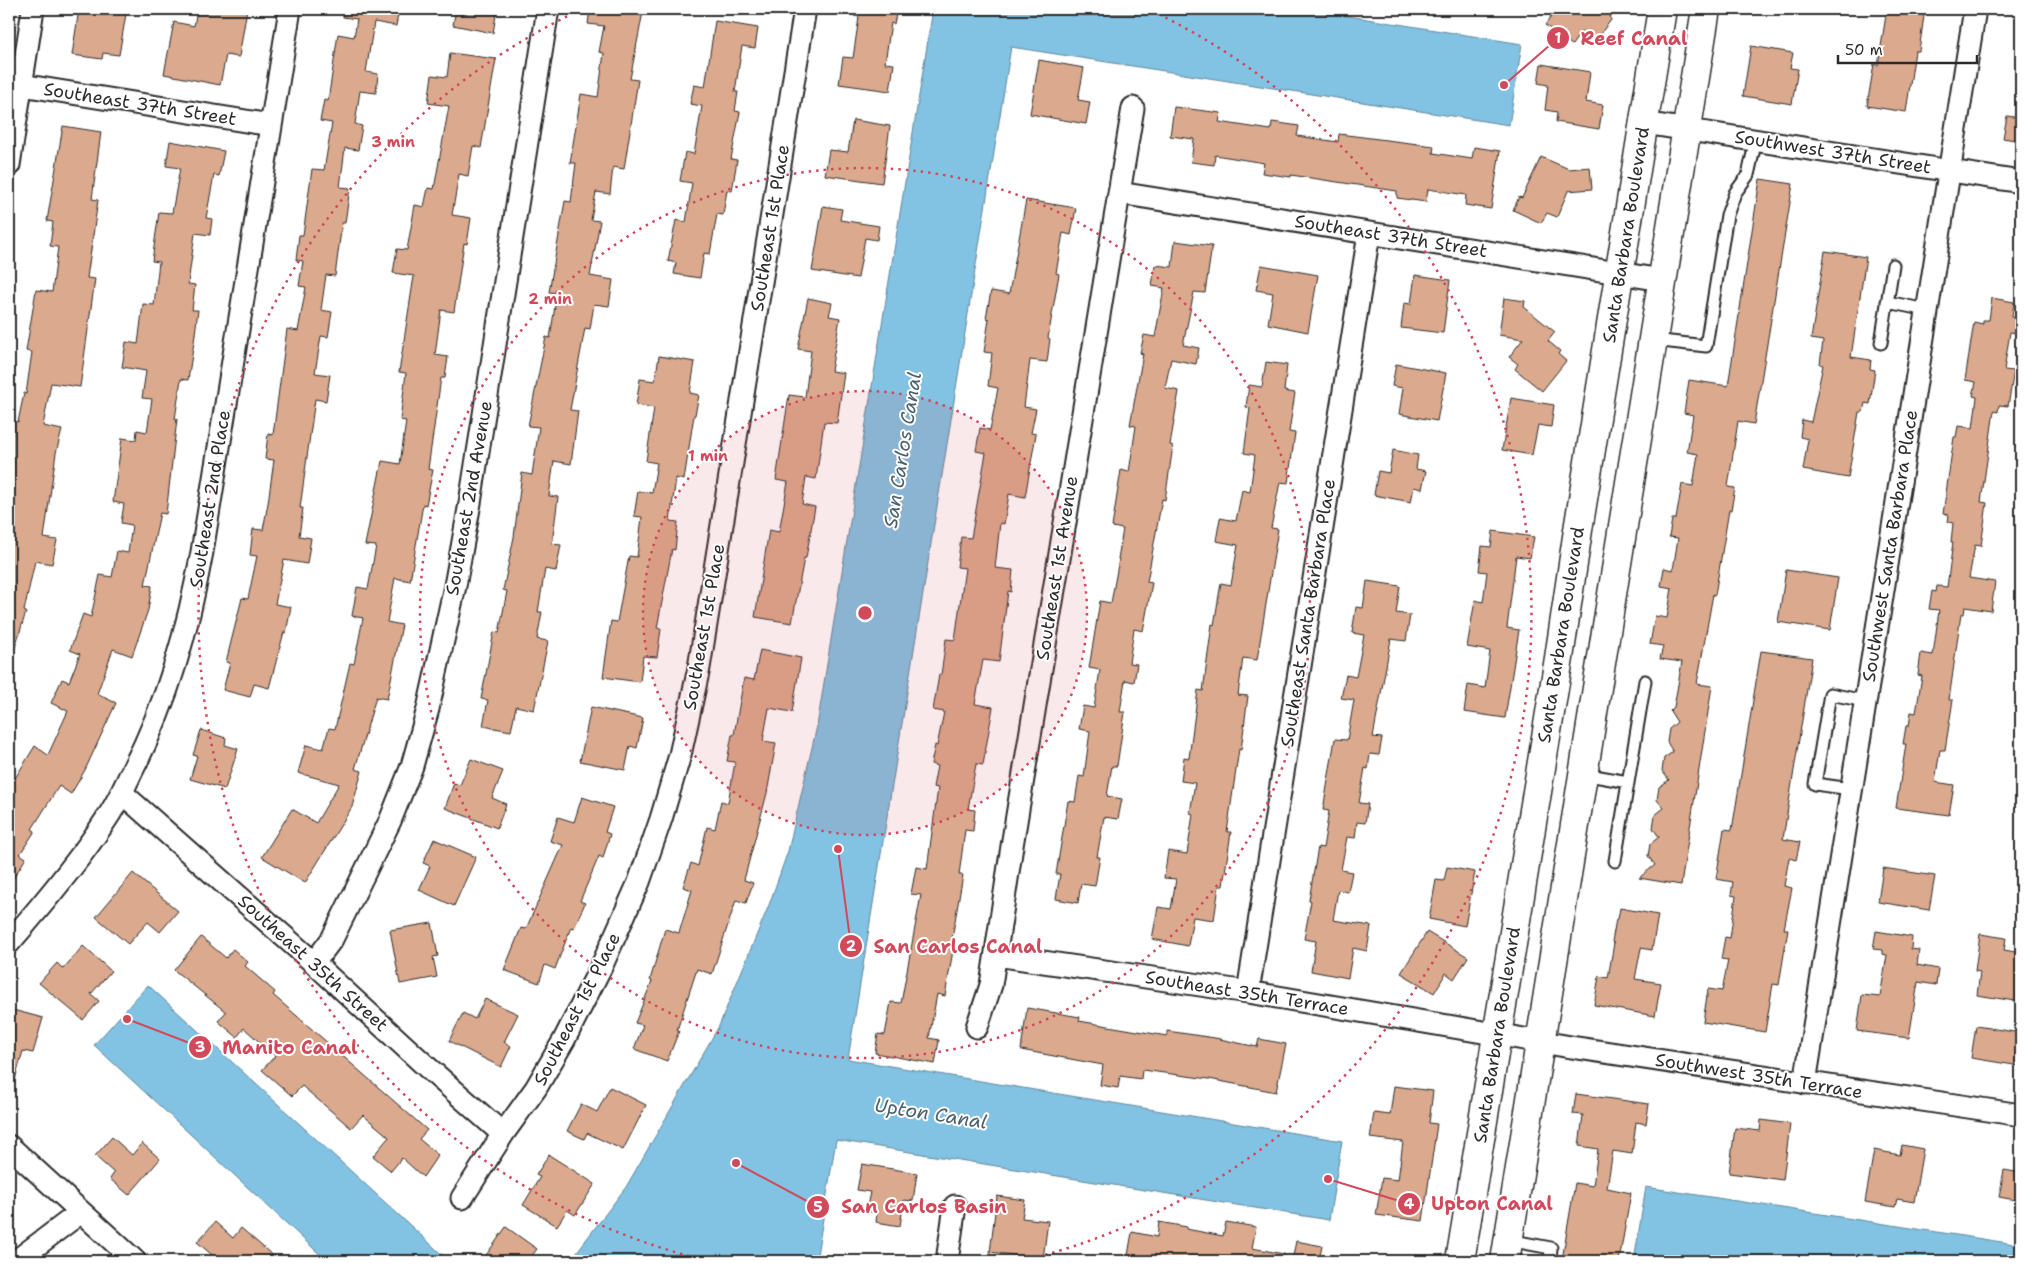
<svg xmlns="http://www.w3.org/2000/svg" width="2030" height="1270" viewBox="0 0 2030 1270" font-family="'Shantell Sans',sans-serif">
  <rect width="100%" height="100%" fill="#fff"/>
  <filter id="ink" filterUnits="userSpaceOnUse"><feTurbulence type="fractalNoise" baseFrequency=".02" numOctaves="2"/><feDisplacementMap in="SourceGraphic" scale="10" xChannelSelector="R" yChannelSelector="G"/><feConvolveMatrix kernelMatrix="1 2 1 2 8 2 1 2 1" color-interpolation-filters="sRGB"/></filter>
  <g filter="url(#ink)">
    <path fill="#82c2e3" stroke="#5f8699" d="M933,9h372l217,35 -13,81 -498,-78 -163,1012 494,82 -13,79 -493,-80 -20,121h-246l56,-74 93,-161 50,-121 19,-54 29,-125z
      M148,985l301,276h-122l-233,-216z
      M1646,1187l375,58v16h-387z"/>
    <path fill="#dba98d" stroke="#2b2b2b" d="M79,9l47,5 -7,41 -16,-2 -1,6 -30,-4z
      M197,9h50l-8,48 -13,-2 -6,30 -56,-11 10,-52 20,4z
      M343,9h56l-3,17 -22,-4 -8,50 12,2 -2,19 -16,-2 -5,33 7,2 -4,24 -13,-2 -5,39 10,1 -5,35h-3l-7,53 -9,-1 -5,35 11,2 -4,25 -7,-1 -6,37 15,2 -4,26 -11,-2 -15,109h3l-4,28 12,2 -4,26 -23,-4 -9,44 16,3 -5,26 -2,-1 -15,56 -15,-4 -4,13 -27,-7 7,-27 -4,-1 16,-64 6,1 9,-43 -7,-1 3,-26 10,1 5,-27 6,-43 -9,-1 3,-25 5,1 14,-106 11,2 8,-44 -7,-1 4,-25 -7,-1 3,-25h4l9,-66 12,1 8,-47 -12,-2 4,-21 4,1 10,-67 16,3 3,-18 -14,-2z
      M456,9h41l-4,24 -40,-8z
      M590,9h33l20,3 -13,67 8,1 -14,89 -11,-2 -3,27 -14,-2 -5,28 9,1 -10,55 23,4 -4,26 -15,-2 -4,25 -5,-1 -15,82 8,1 -7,53 -17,-3 -5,35 9,1 -6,47 9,1 -5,26 -11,-2 -7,43h4l-5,27 11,2 -14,69 -18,-4 -5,25 -28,-5 5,-26 -7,-1 13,-67 5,1 8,-42 -4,-1 11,-53 8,-64 10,2 7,-48 -11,-1 18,-89 4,1 7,-45 -8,-1 16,-91 6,1 5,-39h-6l11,-69 17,3 6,-44 -5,-1 5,-26 -16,-2z
      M854,9h43l-3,15 -3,-1 -6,40 9,1 -4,27 -51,-7 4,-27 10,1 6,-41 -5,-1z
      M1557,9h52l2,11 -17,22 -13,-10 -9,13 -27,-20z
      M1887,9h38l-6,42h-4l-9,61 -39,-6 7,-42 4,1z
      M715,21l43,7 -3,20 -13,-2 -7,46h3l-3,19 5,1 -9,47 6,1 -5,31 -5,-1 -4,25 -6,-1 -7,40 -6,-1 -4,25 -26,-4 2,-11 -8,-2 8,-41 10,2 6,-39 -12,-2 5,-29 9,2 8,-48 -12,-2 4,-19 11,2z
      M1751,46l42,7 -3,15 8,1 -6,35 -49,-8z
      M450,53l46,6 -15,89 -8,-2 -5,30 -9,-2 -7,41 19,3 -4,26 -3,-1 -10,69 -13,-2 -6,45 13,2 -3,21h-4l-13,91 5,1 -7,35 -3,-1 -13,77 -15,-3 -8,44 15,3 -15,74 -11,-2 -21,72 7,2 -10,36 -47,76 -43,-26 30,-48 24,14 23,-39 -41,-11 8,-28 17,4 6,-21 6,1 15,-66 4,1 9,-46 -11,-2 5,-29 11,2 8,-43 -11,-1 17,-84 18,3 6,-43 -6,-1 6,-47 -7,-1 15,-96 -21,-3 4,-24 10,1 8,-45 9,2 4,-19 6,1 15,-83 -21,-3 4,-28 15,2z
      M1039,60l45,8 -6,32 12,2 -4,22 -56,-10z
      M1541,64l49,8 -4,30 17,3 -4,24 -43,-7 1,-10 -12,-2 3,-25 -10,-2z
      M1174,107l47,6 -2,9 52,8 1,-8 27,4 -2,10 41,6 1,-8 95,12 -1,7 39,6 2,-12 26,4 -9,58 -26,-4 1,-10 -38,-6 -2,13 -29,-4v-7l-106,-16v2l-29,-4 2,-10 -49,-8 -1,10 -23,-3 3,-23 -24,-3z
      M2007,116l14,2v23l-18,-3z
      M853,120l37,6 -8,57 -57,-8 4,-25 19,2z
      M63,126l38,6 -9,67 6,1 -11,78 8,1 -15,108 -29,-4 -8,43 19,4 -6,23 -12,85 13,2 -5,24 -17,-3 -11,50 2,1 -14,45 -3,-1v-137l5,-35 -5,-1v-33l5,-29 4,1 6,-29 2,1 6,-42 -6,-1 10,-61 16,2 6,-45 -8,-1 3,-24 -6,-1z
      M170,141l54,10 -5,25 -5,-1 -8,43 6,1 -2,16 -15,-2 -7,51 7,1 -3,25h6l-4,32 -6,38 -7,-1 -6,40h2l-11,95 -6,-1 -15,72 7,1 -4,24 -16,46 -19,-7 -16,45 19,9 -31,67 -14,24 -12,-8 -27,43 3,2 -15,23 6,4 -17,27v-97l26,-42 13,9 20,-44 -17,-8 11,-24 7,3 11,-28 -10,-4 13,-36 8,3 9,-42 12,2 5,-26 11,2 4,-28 -11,-2 3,-19 -11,-2 9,-64 14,2 1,-10 10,2 5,-33 -10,-1 4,-27 -24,-4 4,-25 12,2 5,-40 11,1 5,-43 -7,-1 7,-49 13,1 8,-45 -14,-2z
      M1541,157l28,12 21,-2 2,22 -24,2 -11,26 -10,-4 -6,10 -28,-13 6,-13 3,1z
      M1760,179l33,5 -39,240 -16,-3 -10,66 7,1 -4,22h-2l-14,85 -2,-1 -16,90 15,2 -31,199 -42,-7 16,-13 -7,-9 2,-12 9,-7 -6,-9 2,-13 9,-7 -7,-8 2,-13 10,-7 -7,-9 2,-13 9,-6 -6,-10 2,-13 8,-7 -7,-11 4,-4 8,-45 -22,-3 3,-13 -13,-2 5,-28 12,2 5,-30 -11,-2 3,-18 9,2 5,-32 -9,-1 3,-18h4l6,-35 11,2 5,-32 -11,-2 6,-37 -9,-2 5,-33 39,6z
      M1026,200l50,8 -5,27 -8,-2 -7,40 3,1 -11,64 2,1 -3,23 -17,-2 -6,47 12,2 -5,24 5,1 -11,63 -16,-3 -5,30 -4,-1 -5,45 18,2 -2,22 -3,-1 -9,71 -16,-2 -8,44 18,3 -10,58 -7,-1 -8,45 7,1 -2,21 -8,-1 -6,45h4l-12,69 3,1 -9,51 -8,-2 -8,44 10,2 -4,24 -60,-11 3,-19 7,1 6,-33 10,1 20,-108 -10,-1 5,-27 11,2 11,-81 -5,-1 4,-21 -6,-2 4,-19 2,1 7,-34 -11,-2 6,-35h2l5,-36 9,1 10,-72 -8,-1 4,-30 10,1 15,-85 -10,-2 4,-23 10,2 8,-42 -10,-2 4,-33 -8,-1 5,-33 -3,-1 5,-27 18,3z
      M823,206l19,3 -2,11 39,6 -2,14 -12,-2 -7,40 -46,-7z
      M1175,241l37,5 -7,47 -11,-1 -11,53 16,3 -3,16 -25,-5 -6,29 14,3 -9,54 3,1 -8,54 -3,-1 -15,83 5,1 -9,48 -9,-2 -5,34 8,1 -3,18 -9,-2 -5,32h5l-8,54h-5l-5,30 15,3 -4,20 -14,-2 -7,40h3l-5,29 -14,-2 -3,19 -22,-4 4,-25h-4l12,-73 7,1 4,-26 5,1 6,-46 -11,-2 4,-23 11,2 6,-38 -11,-2 11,-67 11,2 8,-44h-1l5,-30 -11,-2 9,-57 8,2 7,-46 -6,-1 13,-71 -3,-1 4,-18 11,2 9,-49 -12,-2 3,-21 17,2z
      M1825,251l41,6 -15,100 20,3 -1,9 5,1 -5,34 -5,-1 -2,9h-4l-11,66 -45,-8 5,-31 -8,-2 2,-17 9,2 12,-57 -3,-1 3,-23 -12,-2z
      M1261,265l57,10 -10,57 -40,-8 5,-31 -17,-3z
      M1415,275l35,5 -7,53 -42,-5 3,-25 7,1z
      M808,298l24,5 -3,13 11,2 -9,53 13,2 -7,50 -13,-1 -8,57 -10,-2 -4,27 13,3 -9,51h-2l-12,65 -37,-6 14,-87 10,2 9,-50 -12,-2 13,-85 16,2 6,-46 -13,-2z
      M1504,298l21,3 -1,6 31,25 -7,9 12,10 -2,3 8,7 -24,30 -27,-22 3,-5 -9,-7 14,-18 -24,-4z
      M1992,298l22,4 -2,15 8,1 -2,15 -8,-1 -6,38 10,1 -6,35 -9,-1 -1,7 -4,-1 -13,91 6,1 -6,43 -6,-1 -6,33 26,4 -4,29 -26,-4 -1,7h-3l-12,86h4l-8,50h-5l-5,32 19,3 -5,30 -53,-7 10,-64h-3l3,-18h3l2,-14 5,1 6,-37 -4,-1 3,-22 12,2 6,-45 -10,-1 3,-18 4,1 1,-6 10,1 6,-45h-2l2,-19 -5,-1 1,-7 -6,-1 11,-77h2l2,-11 15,2 4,-31 -4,-1 3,-14 -11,-2 9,-58 9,2v-4h6z
      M659,356l36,6 -5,31 9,2 -4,20h-1l-10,65 -8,-2 -6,43 8,1 -3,28 -3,-1 -15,79 4,1 -4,28 -14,-1 -3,26 -37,-5 8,-56 6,1 12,-66 8,1 5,-40 -8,-1 4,-25 14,2 5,-30 -11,-2 8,-53 -18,-3 4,-26 15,2z
      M1266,362l21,3 -3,26 11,2 -6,39 6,1 -7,50 -8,-1 -9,46 7,1 -21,131 -14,-2 -5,37 10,1 -7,54 -2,-1 -12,83h4l-8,54h-4l-5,34 -21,-3 -5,29 -36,-7 6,-32 13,2 5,-30 -12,-1 4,-27 19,3 6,-40 -3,-1 5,-30 -14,-2 3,-24 5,1 9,-68 5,1 9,-67 2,1 7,-42 10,2 7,-40 -22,-4 4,-23 16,3 6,-31 8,2 5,-37 -11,-2 6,-45 -4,-1 3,-22 13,2z
      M1396,364l50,9 -9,48 -38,-7 4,-26 -11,-2z
      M1511,398l43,7 -3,22 -13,-2 -6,30 -30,-5z
      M1393,450l25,5 -2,14 10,2 -4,18 -8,-2 -3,15 -37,-7 4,-24 11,2z
      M1493,531l41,6 -4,21 -14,-2 -9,72 12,2 -14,88 -41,-6 4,-27 17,3 5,-37 -23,-4 8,-47 8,2 4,-30 -8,-1 3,-25 9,1z
      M1786,570l52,8 -8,52 -52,-8z
      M1367,581l33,5 -4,27 14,2 -4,26 -15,-2 -18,98 9,1 -3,17 -9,-1 -2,15 -3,-1 -6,35 9,1 -3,19 -8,-1 -2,16 -8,-1 -6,33 11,2 -4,20 -10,-2 -5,30 38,6 -4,25 -14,-3 -5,30 -37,-7 5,-30 -12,-2 7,-38 -2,-1 9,-53 5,1 6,-37 -6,-1 12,-71 12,1 7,-40 -13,-2 5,-23 10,2 8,-42 -12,-2 4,-26 7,1z
      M760,650l41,8 -9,54 -23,-4 -6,33 13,2 -9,50 -23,87 9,3 -7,20 -10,-3 -24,74 -15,-5 -20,61 2,1 -12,30 -33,-12 9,-24 -8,-2 17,-42 -2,-1 15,-51 14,4 13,-43 -9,-3 8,-24 7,3 9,-39 8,2 6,-28 7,2 7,-41 -8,-1 5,-26h2l10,-57 10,2z
      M1761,651l51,7 -29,181 17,3 -4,18 -7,-2 -5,28 8,2 -8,41h4l-9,56 -6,-1 -8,48 -62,-10 5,-33 14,2 6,-31 -7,-1 4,-22 5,1 6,-42 -5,-1 2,-13 -17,-3 8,-50 8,1z
      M591,707l52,11 -6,30 -7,-2 -5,24 -45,-9z
      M201,730l25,8 -1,7 13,4 -13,40 -35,-10 7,-23 -4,-1z
      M471,759l32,12 -11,27 14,6 -9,24 -52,-20 9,-25 6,2z
      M582,797l31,10 -8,25 5,2 -7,24 -4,-2 -19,45 5,2 -11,25 -3,-1 -16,42 -10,-4 -6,18 -35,-13 17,-42 5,1 37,-84 -13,-4 8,-24 16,5z
      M434,839l42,18 -22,49 -35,-16 11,-24 -7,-3z
      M1447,867l28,5 -10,54 -36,-7 7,-39 8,1z
      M1883,868l52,8 -6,34 -51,-8z
      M133,873l45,38 -18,21 -12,-10 -20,22 -32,-27z
      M1620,908l38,7 -6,35 -11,-2 -6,31 26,4 -6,33 -61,-11 5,-29 9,2 6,-35 -2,-1 4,-23h2z
      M432,923l6,33 -5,1 4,20 -37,7 -10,-54z
      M1876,931l36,6 -1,12 8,1 -2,15 21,4 -2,16 -18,-3 -9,56 -52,-7 5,-36 18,2 7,-42 -5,-1v-4l-9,-1z
      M1427,932l41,25 -14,22 -8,-6 -12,20 -33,-20z
      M1980,934l26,4 -2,12 17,3v49l-44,-7 3,-23 -5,-1z
      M201,937l25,21 7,-9 15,13 -3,4 30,26 -2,3 154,135 -8,9 19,16 -15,22 -21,-19 -11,13 -18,-15 16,-19 -26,-22 -12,13 -49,-42 -10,10 -30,-26 13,-14 -31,-28 -7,9 -19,-16 8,-9 -52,-42z
      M83,946l28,25 -20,23 8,7 -16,19 -44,-37 18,-20 6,6z
      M485,999l33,15 -14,28 7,4 -10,21 -52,-26 14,-28 12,6z
      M1027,1008l53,9 -1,4 88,15v-5l48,7 42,9 2,-8 27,5 -10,48 -67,-13 -67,-9 -1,9 -21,-3 -2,12 -18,-3 3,-20 -82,-15z
      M9,1009l34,9 -10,35 -10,-2 -10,36 -4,-1z
      M1976,1026l45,7 -1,33 -49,-8z
      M1394,1086l39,5 -4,32 8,1 -14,97 -47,-6 6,-37 16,2 5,-38 -33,-4 4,-25 16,2z
      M610,1087l36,18 -23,45 -36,-17 -3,6 -17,-8 14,-27 16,8z
      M1576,1094l73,10 -3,20 -10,-2 -4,32 -19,-3 -6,37 24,5 -12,68h-47l-10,-1 13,-77 18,3 5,-37 -19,-3 4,-31 -10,-1z
      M1761,1120l29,4 -7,56 -54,-7 6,-45 25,3z
      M112,1137l20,18 10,-12 18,16 -31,36 -19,-16 4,-6 -19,-17z
      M1902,1145l21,4 -9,53 -17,-3 -2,8 -30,-5 9,-52 26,5z
      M549,1155l46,29 -20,31 -8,-5 -10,16 -34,-21 17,-28 -4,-2z
      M862,1164l55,9 -4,28 -9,-1 -4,26 -24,-4 1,-9 -11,-2 4,-19 -13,-2z
      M2004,1170l17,3v28l-22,-4z
      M997,1196l28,4 -3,18 26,3 -5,38 -53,-7z
      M215,1222l18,16 8,-10 38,33h-60l-22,-19z
      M1159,1222l28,5 -1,2 37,7 3,-14 30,5 -4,21 32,6 -1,7h-156l5,-29 25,5z
      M506,1227l31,22 -9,12h-46z
      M1296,1241l26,5 -3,15h-27z"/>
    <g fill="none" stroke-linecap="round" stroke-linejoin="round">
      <defs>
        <path id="service" d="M1887,302l40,8
          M1653,340l53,6 21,-131 8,-22 13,-18 8,-35
          M1881,343l12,-78
          M1583,774l45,8
          M1851,789l-36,-5 15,-90 35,7
          M1615,861l30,-180
          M1508,1240l43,8 -1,13"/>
        <path id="minor" d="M9,83l262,42
          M1644,123l377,59
          M9,165l24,-156
          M1119,193l543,87
          M122,793l192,170 113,104 76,67
          M9,943c36,-41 71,-83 100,-128 9,-14 16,-29 23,-44 36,-70 56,-142 70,-219l88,-543
          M996,955l252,37 323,55 450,68
          M314,963l18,-24 58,-118 22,-55 16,-57 27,-123 15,-83 78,-494
          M1248,992l121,-758
          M977,1027l14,-42 21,-139 121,-738
          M1805,1083l170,-1074
          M9,1146l126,115
          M462,1198l41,-64 33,-46 28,-48 39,-77 36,-81 22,-63 19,-64 19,-87 106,-659
          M16,1261l65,-49
          M947,1261l8,-55"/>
        <path id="secondary" d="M1460,1261l99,-603 19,-128 84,-521
          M1505,1261l201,-1252"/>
      </defs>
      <use href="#service" stroke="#2b2b2b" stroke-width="15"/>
      <use href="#minor" stroke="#2b2b2b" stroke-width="25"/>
      <use href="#secondary" stroke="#2b2b2b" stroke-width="31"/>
      <use href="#service" stroke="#fff" stroke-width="11"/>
      <use href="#minor" stroke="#fff" stroke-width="21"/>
      <use href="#secondary" stroke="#fff" stroke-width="28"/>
    </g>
  </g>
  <circle cx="865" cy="613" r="222" fill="#d1495b" fill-opacity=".12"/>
  <g fill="none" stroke="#d1495b" stroke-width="2.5" stroke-dasharray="2.5 5">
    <circle cx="865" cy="613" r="222"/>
    <circle cx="865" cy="613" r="445"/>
    <path d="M704 1260A667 667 0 0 1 578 11M1152 11A667 667 0 0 1 1026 1260"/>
  </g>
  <g text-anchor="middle" stroke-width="4" stroke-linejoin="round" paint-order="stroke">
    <g font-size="18" fill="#2b2b2b" stroke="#fff">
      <text transform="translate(140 104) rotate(9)" y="6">Southeast 37th Street</text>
      <text transform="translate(1833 152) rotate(9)" y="6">Southwest 37th Street</text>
      <text transform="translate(770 228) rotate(-81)" y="6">Southeast 1st Place</text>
      <text transform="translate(1626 235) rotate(-81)" y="6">Santa Barbara Boulevard</text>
      <text transform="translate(1391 236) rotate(9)" y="6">Southeast 37th Street</text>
      <text transform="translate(469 498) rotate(-80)" y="6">Southeast 2nd Avenue</text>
      <text transform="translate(210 499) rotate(-81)" y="6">Southeast 2nd Place</text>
      <text transform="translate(1890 546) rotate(-81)" y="6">Southwest Santa Barbara Place</text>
      <text transform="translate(1057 568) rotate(-81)" y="6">Southeast 1st Avenue</text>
      <text transform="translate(1308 613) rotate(-81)" y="6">Southeast Santa Barbara Place</text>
      <text transform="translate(704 627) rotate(-80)" y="6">Southeast 1st Place</text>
      <text transform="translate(1561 635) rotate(-81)" y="6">Santa Barbara Boulevard</text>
      <text transform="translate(313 963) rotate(42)" y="6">Southeast 35th Street</text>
      <text transform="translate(1247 993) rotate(9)" y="6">Southeast 35th Terrace</text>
      <text transform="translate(577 1009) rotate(-63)" y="6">Southeast 1st Place</text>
      <text transform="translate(1497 1035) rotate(-81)" y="6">Santa Barbara Boulevard</text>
      <text transform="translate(1759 1076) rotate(9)" y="6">Southwest 35th Terrace</text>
    </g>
    <g font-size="19" font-style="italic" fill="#49606b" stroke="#fff">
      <text transform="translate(902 450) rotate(-81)" y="7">San Carlos Canal</text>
      <text transform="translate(931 1113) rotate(9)" y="7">Upton Canal</text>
    </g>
  </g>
  <circle cx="865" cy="613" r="8" fill="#d1495b" stroke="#fff" stroke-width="2.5"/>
  <g font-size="15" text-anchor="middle" font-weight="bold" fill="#d1495b" stroke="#fff" stroke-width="4" stroke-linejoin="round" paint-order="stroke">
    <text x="393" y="147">3 min</text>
    <text x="550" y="304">2 min</text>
    <text x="708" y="461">1 min</text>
  </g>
  <path fill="none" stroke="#d1495b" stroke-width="2" d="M1504 85L1558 38M838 849L851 946M127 1019L200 1047M1328 1179L1409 1204M736 1163L818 1207"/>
  <g fill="#d1495b" stroke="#fff" stroke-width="2">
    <circle cx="1504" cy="85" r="5"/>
    <circle cx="838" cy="849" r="5"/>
    <circle cx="127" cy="1019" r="5"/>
    <circle cx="1328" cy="1179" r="5"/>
    <circle cx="736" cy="1163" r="5"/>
    <circle cx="1558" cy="38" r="12"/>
    <circle cx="851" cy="946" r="12"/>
    <circle cx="200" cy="1047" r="12"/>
    <circle cx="1409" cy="1204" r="12"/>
    <circle cx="818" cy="1207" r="12"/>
  </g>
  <g font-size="15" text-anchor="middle" font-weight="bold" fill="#fff">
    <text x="1558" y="43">1</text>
    <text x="851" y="951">2</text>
    <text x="200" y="1052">3</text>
    <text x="1409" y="1209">4</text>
    <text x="818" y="1212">5</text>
  </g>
  <g font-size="19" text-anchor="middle" font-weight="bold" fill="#d1495b" stroke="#fff" stroke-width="4" stroke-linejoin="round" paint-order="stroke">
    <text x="1634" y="45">Reef Canal</text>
    <text x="958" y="953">San Carlos Canal</text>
    <text x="290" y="1054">Manito Canal</text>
    <text x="1492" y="1210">Upton Canal</text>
    <text x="924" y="1213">San Carlos Basin</text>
  </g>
  <rect width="2030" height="1270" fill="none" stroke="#fff" stroke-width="30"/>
  <rect x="15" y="15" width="2000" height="1240" fill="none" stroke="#2b2b2b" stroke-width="2" filter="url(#ink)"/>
  <path d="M1838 55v8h139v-8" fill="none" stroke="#2b2b2b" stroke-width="2.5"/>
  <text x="1845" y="55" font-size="15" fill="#2b2b2b" stroke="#ffffff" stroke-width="4" paint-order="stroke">50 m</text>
</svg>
